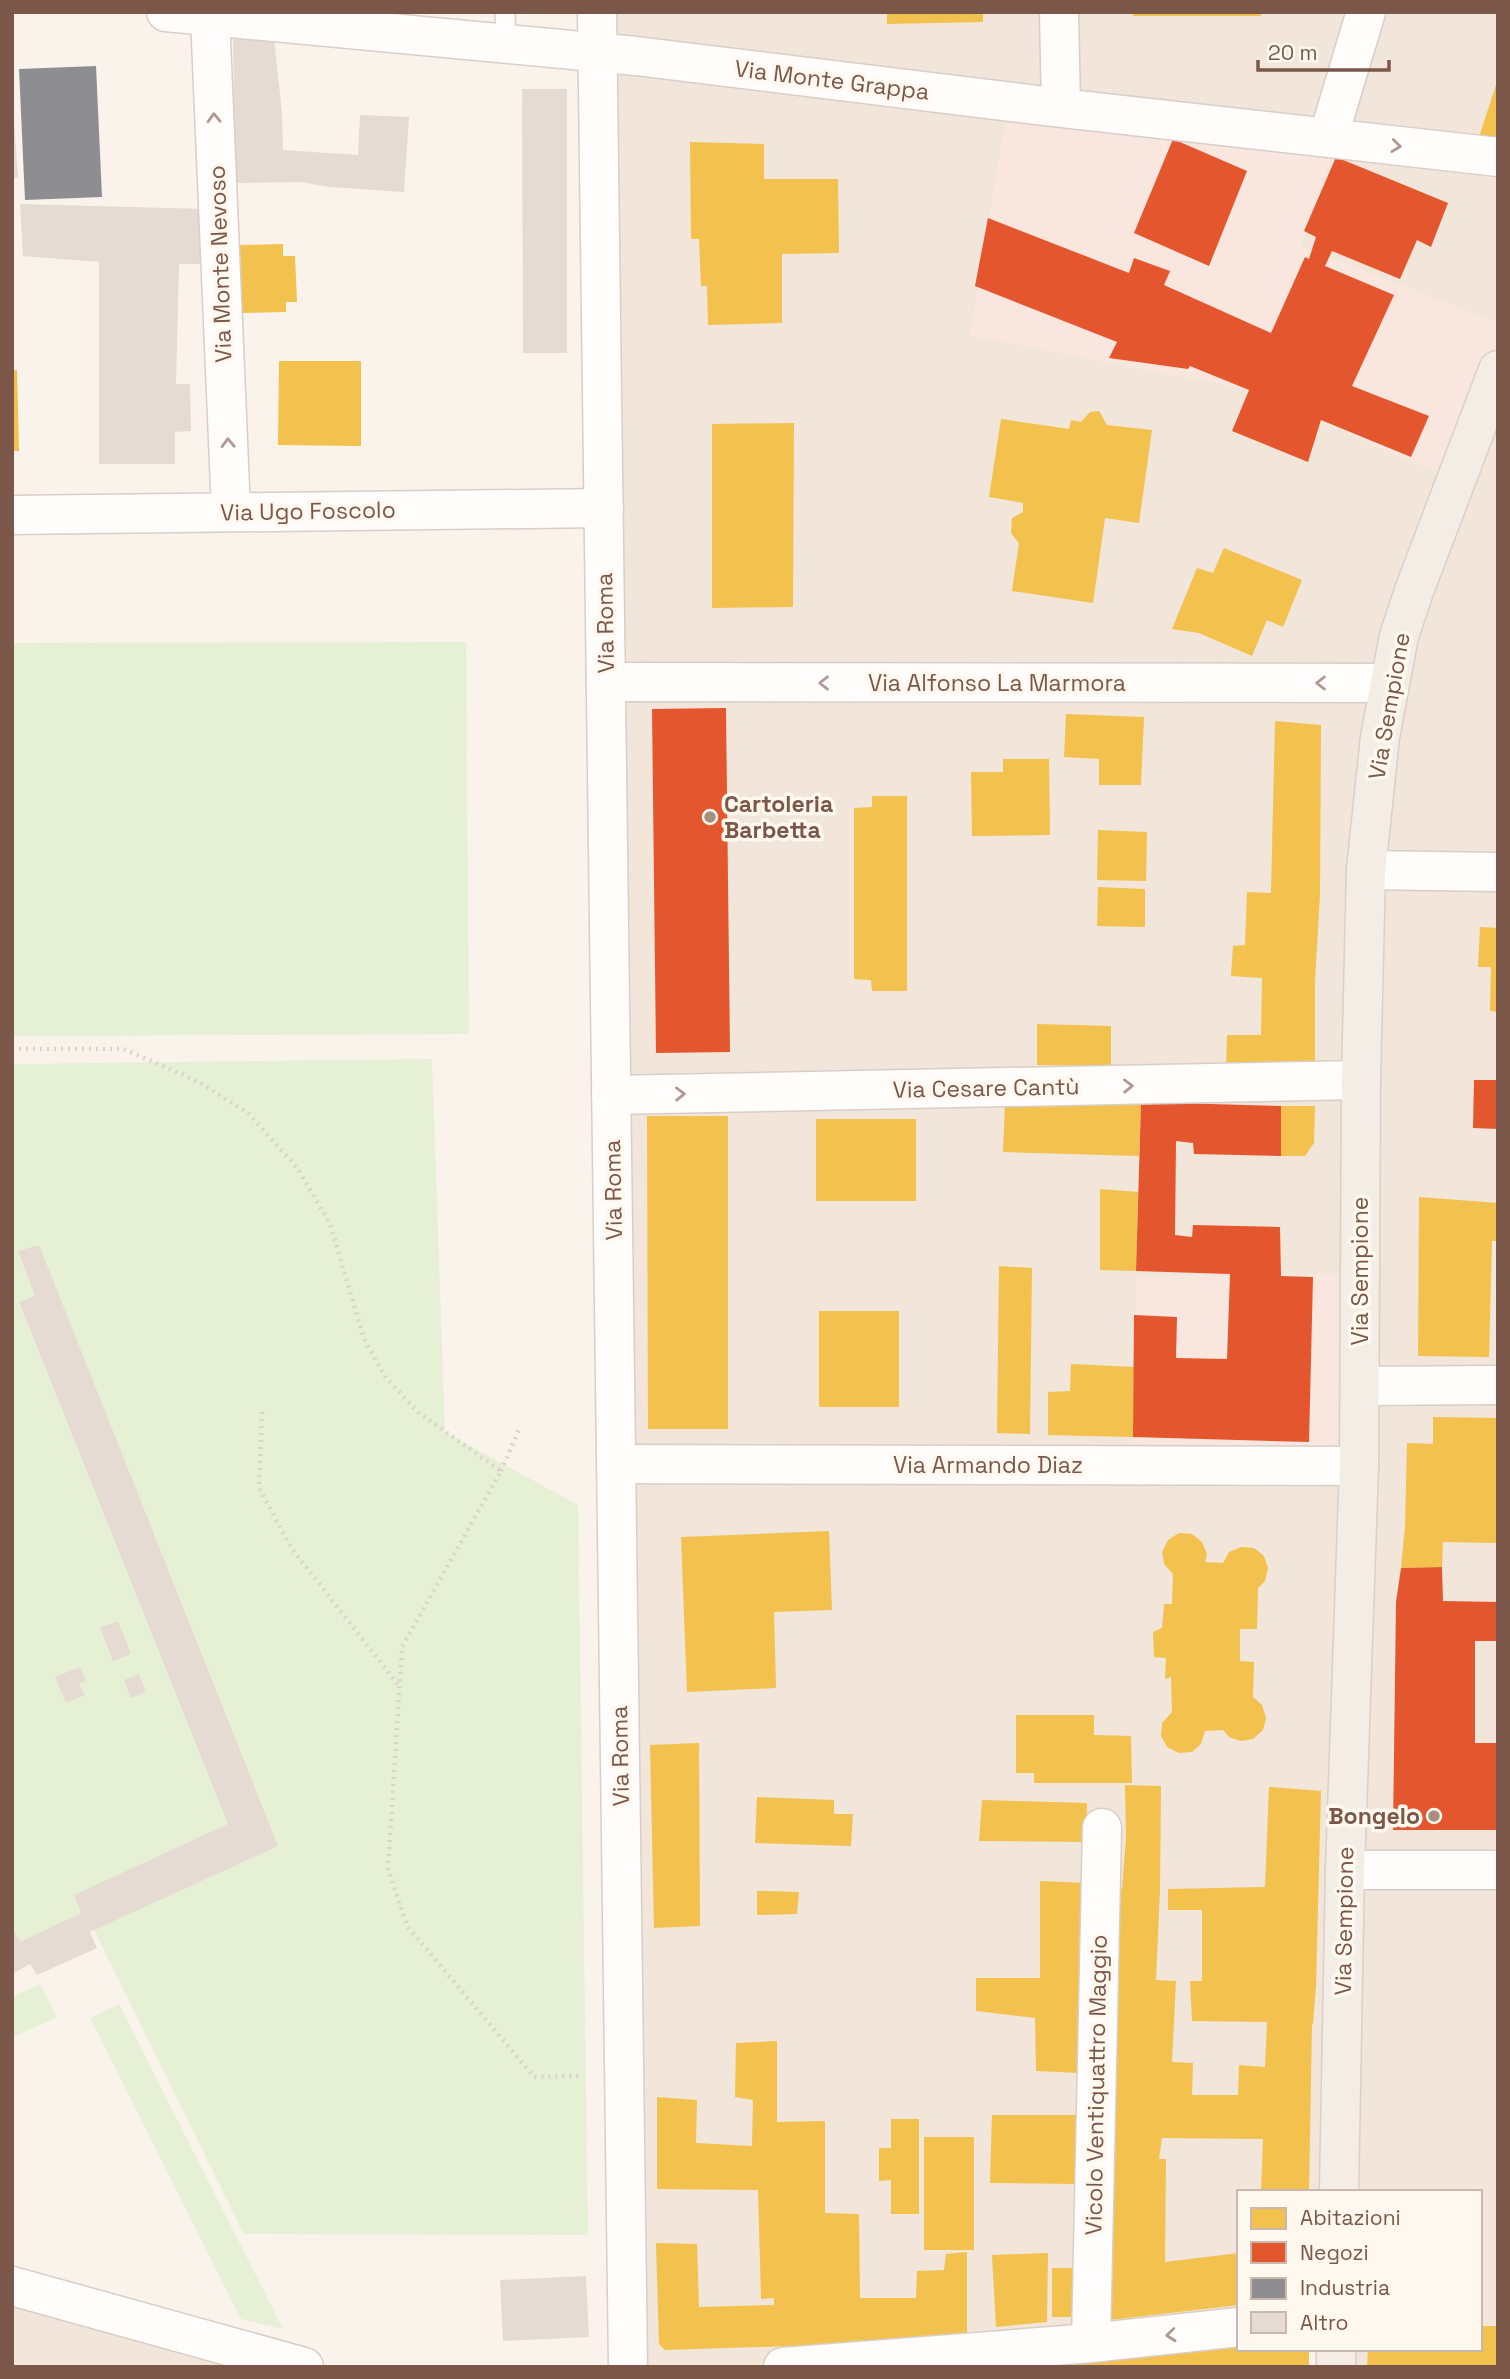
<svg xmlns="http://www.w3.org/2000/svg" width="1510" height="2379" viewBox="0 0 1510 2379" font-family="'Space Grotesk',sans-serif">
  <rect width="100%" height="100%" fill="#f9f3ec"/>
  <path fill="#f2e5d9" d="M607,12h891v312l-198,-78 34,-97 -364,186 268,52 210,89 -46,125 -50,674 -216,2 215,179 -18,736h-94v129l-155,17 -355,29h-96z
    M1498,388v1475l-147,2 33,-1130z
    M1350,1876h148v491h-156v-18h138v-157h-135z
    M12,2292l273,75h-273z"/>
  <path fill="#f9e7df" d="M1007,112l328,36 -35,98 198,78v19l-50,133 -210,-89 -268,-52z
    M1352,1275l-1,181 -216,-2 1,-177z"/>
  <path fill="#e6f0d5" d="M466,642l3,392 -457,2v-393z
    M432,1059l13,373 133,73 10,730 -344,-1 -151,-306 -81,39v-903z
    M40,1984l17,33 -45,21v-41z
    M119,2004l164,325 -42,-10 -151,-301z"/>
  <path fill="#f2c14e" d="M887,12h96v10l-96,2z
    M1133,12h128v4h-128z
    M1497,82l1,58 -19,-3z
    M690,142l74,2v35h74l1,74 -57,1v69l-74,2 -1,-39h-6l-2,-47h-8z
    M283,244v12h12l2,46h-11v10l-45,1 -1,-68z
    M279,361h82v85l-83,-1z
    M12,370h5l2,81h-7z
    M1099,411l8,14 45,5 -13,93 -34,-5 -12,85 -81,-12 7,-48 -8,-10 1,-15 11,-6v-9l-34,-6 12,-78 68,10 2,-9 10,2 9,-10z
    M794,423l-1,184 -81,1v-184z
    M1224,548l78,32 -19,47 -16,-7 -15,36 -53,-23 -27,-4 25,-61 16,5z
    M1066,714l78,3 -3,68h-42v-26l-35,-2z
    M1275,721l46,4 -1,170 -5,85v90l-89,-2 1,-33h34l1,-57 -31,-2 2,-30 12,-1 2,-53 24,1z
    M1003,759h46l1,76 -78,1 -1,-64h32z
    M872,796h35v195h-35l-1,-11 -17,-1v-171l18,-1z
    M1098,830l49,2 -1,49 -49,-1z
    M1098,887l47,2v38l-48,-1z
    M1480,927l18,1v84l-8,-1 1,-44h-13z
    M1037,1024l74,2v40l-74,-1z
    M1005,1102h136l-2,54 -136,-4z
    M1281,1106h34l-1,37 -9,13h-24z
    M647,1116h81v313h-80z
    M816,1119h100v82h-100z
    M1100,1189l38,3 -2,79 -36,-1z
    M1419,1197l79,6v38h-6l-3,116 -71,-1z
    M999,1266l33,2 -2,166 -33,-1z
    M819,1311h80v96h-80z
    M1071,1364l63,3 -1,70 -85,-2v-43l22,-1z
    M1433,1417l65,1v125l-55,-1 -1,25 -41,1 4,-42 2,-83 26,1z
    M829,1531l3,79 -58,2 2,76 -89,4 -6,-155z
    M1179,1533l13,1 10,8 5,12 -2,8 18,1 6,-11 12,-5 13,1 10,8 4,12 -3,13 -7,7 -1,41h-17v32l14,1 -1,35 9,8 4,13 -3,12 -10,9 -12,2 -12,-4 -6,-7 -18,1 -4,13 -9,8 -13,1 -12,-6 -6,-11 1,-13 10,-11 -1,-35 -6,2 1,-21 -12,-1 -1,-25 9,-4 2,-24h8l1,-30 -9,-10 -2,-12 6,-12z
    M1016,1715h78v20l37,1 1,47h-98v-10h-18z
    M699,1743l1,183 -46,2 -4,-183z
    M1125,1785l36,1 -1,104 -4,90 20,1 -4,81 21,1 -1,32h46l1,-30 26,2 2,-45 -75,-1 -2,-40h12v-71h-34v-21l97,-2 4,-100 52,4 -5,194 -3,39h-1l-3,168h-48l2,-53 -101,-1 -3,21h7l-1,103 74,-9v52l-129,15 5,-431h7l4,-52z
    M757,1797l77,3v14h19l-2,32 -96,-3z
    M982,1800l105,3 -1,39 -107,-1z
    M1040,1881l45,2 -5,190 -44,-2 -1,-53 -59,-7v-33h64z
    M757,1891l42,1 -2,22 -40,1z
    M777,2041v81l48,-1v92l34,1 1,84h56l1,-27 27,-1 2,-16 21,-2v84l-144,9 -158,5 -6,-6 -3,-101 41,1 2,63 75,-2v-7l-13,1 -3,-109 -101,-1v-92l40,3 -1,43 56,3 1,-46 -18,-3 1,-54z
    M992,2115h87l-2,69 -87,-1z
    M891,2119h28v95h-28v-34l-12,1v-33h12z
    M924,2137h50v113h-50z
    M1048,2253l-1,69 -51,5 -4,-72z
    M1052,2268h25v49h-25z
    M1480,2326h18v41h-131l1,-18h112z
    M1239,2345v4h70v18h-244l41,-9z"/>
  <path fill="#e4572e" d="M1173,139l74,32 -38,95 -75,-33z
    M1336,157l112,46 -17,44 -14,-7 -17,39 -68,-28 -7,15 69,29 -42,91 77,30 -18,41 -90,-37 -13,42 -76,-31 17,-41 -59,-24 -2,3 -79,-11 8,-16 -142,-56 13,-68 141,55 5,-15 36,13 -6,14 107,48 34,-76 4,2 7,-22 -12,-6z
    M726,708l4,344 -74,1 -4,-344z
    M1474,1080h24v49l-25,-1z
    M1141,1102l140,4v50l-87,-2 -1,-11 -17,-2 -1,94 17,2 1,-12 87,2 1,49 32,1 -4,165 -176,-5 1,-122 43,2 -1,41 51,1 3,-85 -94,-3z
    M1442,1567l1,34 55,1v39h-23v102h23v87h-105l3,-228 5,-34z"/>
  <path fill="#8d8d92" d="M96,66l6,131 -77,3 -6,-131z"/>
  <path fill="#e6dbd3" d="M233,34l41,4 8,75 1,37 75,5 2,-40 49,2 -5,75 -74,-5 -30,-5 -65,1z
    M522,89h45v264h-44z
    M12,119h2l4,59h-6z
    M20,204l185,5 -1,55h-25l-3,120h14l1,47 -16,1v32h-76v-202l-76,-6z
    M39,1245l239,601 -188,86 7,16 -60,27 -7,-11 -18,10v-47l8,15 61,-29 -7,-18 154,-71 -209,-522 16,-6 -17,-45z
    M118,1621l13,33 -18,7 -13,-33z
    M80,1667l6,14 -7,3 6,11 -19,8 -11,-26z
    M139,1674l7,18 -15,6 -7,-18z
    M586,2276l3,61 -86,4 -3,-61z"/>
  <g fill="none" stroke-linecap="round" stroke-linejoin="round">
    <defs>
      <path id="service" d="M505,12l1,31"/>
      <path id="minor" d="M166,12l470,44 425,52 437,49
        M1059,12l2,96
        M210,16l21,495
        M1328,138l38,-126
        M12,515l592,-7
        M606,682l783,1
        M1366,870l132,2
        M611,1095l750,-15
        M1360,1386l138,-1
        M616,1464l743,2
        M1345,1870h153
        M12,2286l292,81
        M1091,2343l11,-515
        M783,2367l308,-24 148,-16"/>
      <path id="tertiary" d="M597,12l31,2355"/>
      <path id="primary" d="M1339,2192l6,-322 14,-404 2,-386 5,-210 14,-133 19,-101 15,-45 84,-221
        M1336,2367v-18"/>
    </defs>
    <use href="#service" stroke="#d8cec8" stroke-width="22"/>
    <use href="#minor" stroke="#d8cec8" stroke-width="41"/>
    <use href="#tertiary" stroke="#d8cec8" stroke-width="41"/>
    <use href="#primary" stroke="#dad0c9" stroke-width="41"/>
    <path stroke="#dbd1cd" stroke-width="4.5" stroke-dasharray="2 5" stroke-linecap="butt" d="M12,1049h112l75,33 49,31 50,56 32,55 34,115 22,39 33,35 82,58 -99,176 -14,222 19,57 127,151 48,-1
      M262,1412l-3,76 33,61 107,137
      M501,1471l19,-44"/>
    <use href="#service" stroke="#fefdfc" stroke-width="19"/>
    <use href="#minor" stroke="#fefdfc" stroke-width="38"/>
    <use href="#tertiary" stroke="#fefdfc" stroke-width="38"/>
    <use href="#primary" stroke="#f3ede6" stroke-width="38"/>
  </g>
  <defs><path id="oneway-chevron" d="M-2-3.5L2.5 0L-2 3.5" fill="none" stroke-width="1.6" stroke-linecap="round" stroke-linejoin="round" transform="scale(1.75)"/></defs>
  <g stroke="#af9990">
    <use href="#oneway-chevron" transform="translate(214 118) rotate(-92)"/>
    <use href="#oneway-chevron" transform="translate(1396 146) rotate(7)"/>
    <use href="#oneway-chevron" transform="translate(228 443) rotate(-92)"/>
    <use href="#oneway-chevron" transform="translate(824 683) rotate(-180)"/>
    <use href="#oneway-chevron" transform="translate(1321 683) rotate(-180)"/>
    <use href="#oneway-chevron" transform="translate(1128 1086) rotate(-1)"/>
    <use href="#oneway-chevron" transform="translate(680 1094) rotate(-1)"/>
    <use href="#oneway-chevron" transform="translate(1171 2335) rotate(174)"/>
  </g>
  <g fill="#a68e81" stroke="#fff8ef" stroke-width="2.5">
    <circle cx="710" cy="817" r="7"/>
    <circle cx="1434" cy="1816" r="7"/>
  </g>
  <g text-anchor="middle" stroke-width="7" stroke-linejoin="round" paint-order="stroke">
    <g font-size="23" fill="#7a5748" stroke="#fff8ef">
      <text transform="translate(832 80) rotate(7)" y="8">Via Monte Grappa</text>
      <text transform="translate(220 264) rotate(-92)" y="8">Via Monte Nevoso</text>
      <text transform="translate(308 511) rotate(-1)" y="8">Via Ugo Foscolo</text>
      <text transform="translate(605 623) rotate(-91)" y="8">Via Roma</text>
      <text x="997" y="691">Via Alfonso La Marmora</text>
      <text transform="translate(1389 706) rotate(-80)" y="8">Via Sempione</text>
      <text transform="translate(986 1088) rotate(-1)" y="8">Via Cesare Cantù</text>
      <text transform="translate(613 1190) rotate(-91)" y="8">Via Roma</text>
      <text transform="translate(1360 1271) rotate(-90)" y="8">Via Sempione</text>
      <text x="988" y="1473">Via Armando Diaz</text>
      <text transform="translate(620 1756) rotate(-91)" y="8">Via Roma</text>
      <text transform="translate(1344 1921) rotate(-89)" y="8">Via Sempione</text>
      <text transform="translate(1096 2085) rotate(-89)" y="8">Vicolo Ventiquattro Maggio</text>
    </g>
    <g font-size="23" font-weight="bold" fill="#7a5748" stroke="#fff8ef" text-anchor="start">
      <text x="724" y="812">Cartoleria<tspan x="724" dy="26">Barbetta</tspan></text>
      <text x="1420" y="1824" text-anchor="end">Bongelo</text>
    </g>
  </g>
  <rect width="1510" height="2379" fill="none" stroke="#7a5748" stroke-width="28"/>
  <rect x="1237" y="2190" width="245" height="161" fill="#fff8ef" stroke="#cab8ac" stroke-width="2"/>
  <rect x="1251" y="2208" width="35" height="21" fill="#f2c14e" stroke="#cab8ac" stroke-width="2"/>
  <text x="1300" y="2225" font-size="21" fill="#7a5748">Abitazioni</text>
  <rect x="1251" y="2242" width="35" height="21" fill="#e4572e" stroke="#cab8ac" stroke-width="2"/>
  <text x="1300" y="2260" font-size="21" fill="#7a5748">Negozi</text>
  <rect x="1251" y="2278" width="35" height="21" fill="#8d8d92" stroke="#cab8ac" stroke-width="2"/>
  <text x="1300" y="2295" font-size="21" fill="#7a5748">Industria</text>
  <rect x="1251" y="2312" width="35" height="21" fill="#e6dbd3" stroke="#cab8ac" stroke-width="2"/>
  <text x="1300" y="2330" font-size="21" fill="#7a5748">Altro</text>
  <path d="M1258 60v10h131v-10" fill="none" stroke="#7a5748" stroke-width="3.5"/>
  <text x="1268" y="60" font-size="21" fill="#7a5748" stroke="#fff8ef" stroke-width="5" paint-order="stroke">20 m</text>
</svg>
